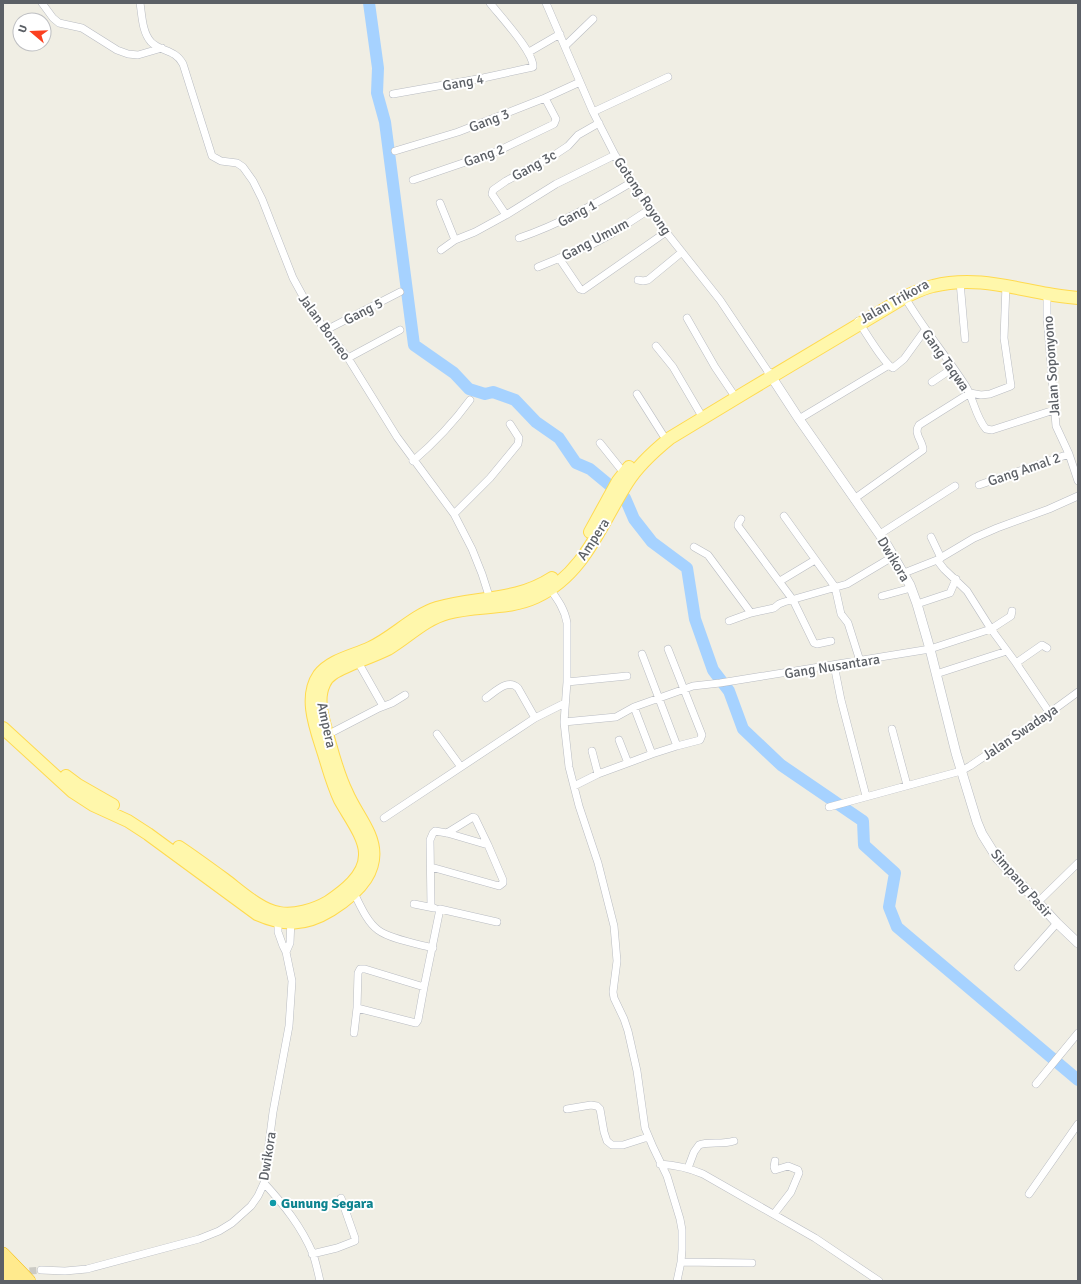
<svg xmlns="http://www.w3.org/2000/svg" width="1081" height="1284" viewBox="0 0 1081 1284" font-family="Signika,sans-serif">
  <rect width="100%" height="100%" fill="#f0eee4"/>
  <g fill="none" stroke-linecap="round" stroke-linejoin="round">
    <path stroke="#a6d2ff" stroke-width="12" d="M369,3l9,65 -1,25 8,29 29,223 40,28 15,16 16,5 8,-2 22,8 21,22 23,16 17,25 14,6 35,29 9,21 18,23 35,26 8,51 18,51 16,21 14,38 38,36 82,56 1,24 31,28 -6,34 8,20 181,153"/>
    <path stroke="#cbcac4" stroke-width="7" stroke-dasharray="7 3.5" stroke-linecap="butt" d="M19,1272l22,-2"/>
    <defs>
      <path id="minor" d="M42,3l11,15 6,5 23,5 35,22 11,4 10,1 24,-7
        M140,3c2,12 2,29 11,39 10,10 24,7 32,22l29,92 9,5 16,2 6,4 10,14 9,18 31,79 12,22 16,24 27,34 49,79 57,77 18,35 10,25 8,25
        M546,3l47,109 22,43 35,54 16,23 54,68 49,73
        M565,46l28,-27
        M529,52l31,-18
        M393,94l90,-16 50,-11c1,-15 -33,-51 -43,-64
        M593,112l75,-35
        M395,151l63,-19 87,-34 35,-16
        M413,180l85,-29 56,-27 2,-5 -11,-21
        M440,203l15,37
        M506,215l-14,-21 1,-4 13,-9 50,-27 12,-8 10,-11 21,-12
        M519,238c41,-14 76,-34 113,-56
        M441,250l14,-10 20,-8 31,-17 50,-31 59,-29
        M559,258l21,31 3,1 83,-58
        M538,267l51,-21 21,-11 40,-26
        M638,280l5,1 5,-1 34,-28
        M960,282l5,57
        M903,294c18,32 42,60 62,91 9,14 10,31 21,44l6,1 62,-20
        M1047,294v23l9,109 13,28 9,27
        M687,318l28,49 21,31
        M858,321c7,10 26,43 35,47l11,-9 21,-29
        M326,330l74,-38
        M656,346l17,21 27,46
        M348,358l52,-28
        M932,382l21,-14
        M637,394l26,41
        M799,419l90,-54
        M600,443l24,30
        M413,461c21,-18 41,-39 57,-61
        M979,485l90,-31
        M854,499l69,-49c0,-9 -10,-16 -4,-25l51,-32 11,2 9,-1 21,-8 -7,-48 2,-53
        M454,514l36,-36 28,-34 1,-6 -9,-14
        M784,516l51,71 6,27 7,9 12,38
        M741,519l-3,5v2l55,74 21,43 3,1 14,-3
        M880,534l75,-48
        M931,537l10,21
        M694,547l14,8 43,58
        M937,560l7,9 23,22 24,38 25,34 33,49
        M904,573l33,-13 37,-22 23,-10 52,-19 29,-13
        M780,581l35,-21
        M550,589c8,11 15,21 17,34v59l-3,40 5,45 10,39 19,57 16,63 3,35 -4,31 1,6 10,21 4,12 9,40 8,57 8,19 14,29 13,43 2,11v20l-1,12 -4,19
        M882,596l29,-8
        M917,604l33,-11 6,-14
        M729,621l22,-8 23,-5 5,-4 5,-2 63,-18 47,-28
        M642,654l35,92 23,-6 2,-5 -34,-86
        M358,662l25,44
        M1016,663l26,-18 5,3
        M834,665l7,35 25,96
        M936,674l71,-23
        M567,682l60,-6
        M486,698c9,-6 22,-20 32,-10l17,30
        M634,707l18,47 25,-8
        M564,722l52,-5 18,-10 59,-21 27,-3 210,-34 61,-20 20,-13 1,-5
        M892,729l15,56
        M437,734l24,33
        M327,735l52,-27 13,-5 13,-8
        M619,740l9,23 24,-9
        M592,751l6,23
        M574,786l24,-12 30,-11
        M829,807l132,-36 9,-5 82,-55 26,-19
        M384,818l151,-100 30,-15
        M447,833l26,-16 2,1 13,27
        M354,893c6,12 13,29 24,37 12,9 40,14 55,18
        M1038,902l40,-39
        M414,904l20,4
        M431,907l-1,-67 3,-7 2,-2 12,2 41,12 15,35v3l-4,3 -68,-19
        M286,952l4,-9 1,-24
        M1018,967l39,-44
        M357,1008l59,15 2,-3 6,-33 16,-78 57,13
        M354,1033l3,-25 1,-35 2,-4h5l59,18
        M1036,1084l42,-51
        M567,1109l24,-4 6,1 3,3 4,23 3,9 5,4h11l25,-8
        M660,1164c16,1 29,4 43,10l112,64 64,43
        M688,1168l6,-16 5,-7c9,-4 23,0 35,-4
        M264,1183c20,22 37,43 49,71 3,9 5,18 7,27
        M1029,1194l49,-70
        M774,1214l17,-22 8,-19 -1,-3 -10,-4 -13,4 -1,-3 1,-6
        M312,1254l25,-6 18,-7v-3l-14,-40
        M681,1262l71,1
        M41,1270l24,1 22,-2 112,-30 20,-8 13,-8 19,-17 7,-10 6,-13 2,-9 2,-23 5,-39 16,-86 3,-45 -6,-29 -3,-6 -5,-14v-13"/>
      <path id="tertiary" d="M769,373l30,46 88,126 23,40 7,19 13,45 26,104 21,69 5,12 15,24 60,65 21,20"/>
      <path id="primary" d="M590,532l28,-51 11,-14
        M3,728l70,64 20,13 35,16 20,13 109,80c27,12 48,12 74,-4 27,-17 53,-41 38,-76 -6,-14 -16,-27 -22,-41 -10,-20 -15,-42 -21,-63 -4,-14 -9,-32 -2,-46 4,-11 18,-15 28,-20 12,-5 24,-9 36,-15 20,-12 37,-30 60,-36 29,-8 60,-3 88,-16 48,-22 65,-73 91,-114 11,-18 27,-32 43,-45l76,-46 159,-95c9,-4 18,-9 28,-11 40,-10 76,1 115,8 10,2 20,3 30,4
        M66,776l12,9 35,20
        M179,847c15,10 30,21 45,32 15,11 36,31 55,34 15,3 35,-3 49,-11 15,-10 37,-26 37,-47 1,-17 -17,-40 -25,-55 -7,-15 -11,-30 -16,-46 -7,-23 -21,-56 -5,-79 11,-15 34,-19 51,-27 24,-11 42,-32 67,-40 40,-12 78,-6 115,-30"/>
      <path id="motorway" d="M3,1254l26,27
        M3,1270l11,11"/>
    </defs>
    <use href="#minor" stroke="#b9bcc2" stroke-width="8"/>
    <use href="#tertiary" stroke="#b9bcc2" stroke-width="10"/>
    <use href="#primary" stroke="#ffda4f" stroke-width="14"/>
    <use href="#motorway" stroke="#f5b900" stroke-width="14"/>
    <use href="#minor" stroke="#fff" stroke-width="7"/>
    <use href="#tertiary" stroke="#fff" stroke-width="9"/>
    <use href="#primary" stroke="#fff7ab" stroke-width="12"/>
    <use href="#motorway" stroke="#ffea8d" stroke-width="13"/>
  </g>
  <circle fill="#0f9aa8" stroke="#fff" stroke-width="1.5" cx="273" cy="1203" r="4"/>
  <g text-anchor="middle" stroke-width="4" stroke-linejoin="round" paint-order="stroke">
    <g font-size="14" fill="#5c6066" stroke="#fff">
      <text transform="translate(463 82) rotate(-10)" y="5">Gang 4</text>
      <text transform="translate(489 120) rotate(-21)" y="5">Gang 3</text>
      <text transform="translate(484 155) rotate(-20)" y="5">Gang 2</text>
      <text transform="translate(534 165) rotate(-29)" y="5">Gang 3c</text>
      <text transform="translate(643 196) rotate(56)" y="5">Gotong Royong</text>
      <text transform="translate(577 213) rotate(-28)" y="5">Gang 1</text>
      <text transform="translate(595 239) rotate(-28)" y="5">Gang Umum</text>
      <text transform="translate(894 301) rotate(-29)" y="5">Jalan Trikora</text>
      <text transform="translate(363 311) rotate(-27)" y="5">Gang 5</text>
      <text transform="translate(325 327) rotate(54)" y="5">Jalan Borneo</text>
      <text transform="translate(946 360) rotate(55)" y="5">Gang Taqwa</text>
      <text transform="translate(1051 366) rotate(-94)" y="5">Jalan Soponyono</text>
      <text transform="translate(1024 469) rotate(-19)" y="5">Gang Amal 2</text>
      <text transform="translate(593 539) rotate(-57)" y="5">Ampera</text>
      <text transform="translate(894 559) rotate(59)" y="5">Dwikora</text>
      <text transform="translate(832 666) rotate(-9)" y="5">Gang Nusantara</text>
      <text transform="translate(327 725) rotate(78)" y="5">Ampera</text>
      <text transform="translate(1020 732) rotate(-34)" y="5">Jalan Swadaya</text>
      <text transform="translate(1022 883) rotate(49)" y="5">Simpang Pasir</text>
      <text transform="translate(267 1156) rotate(-81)" y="5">Dwikora</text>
    </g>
    <g font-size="14" font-weight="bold" fill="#0d838f" stroke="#fff" text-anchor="start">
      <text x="281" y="1208">Gunung Segara</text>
    </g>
  </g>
  <rect width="1081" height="1284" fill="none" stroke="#5c6066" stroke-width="8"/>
  <g transform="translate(32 32) rotate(289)"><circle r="19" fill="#ffffff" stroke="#bebfc2"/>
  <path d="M0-3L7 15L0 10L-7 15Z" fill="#fb4020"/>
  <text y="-6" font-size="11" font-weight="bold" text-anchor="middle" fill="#5c6066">U</text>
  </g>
</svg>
